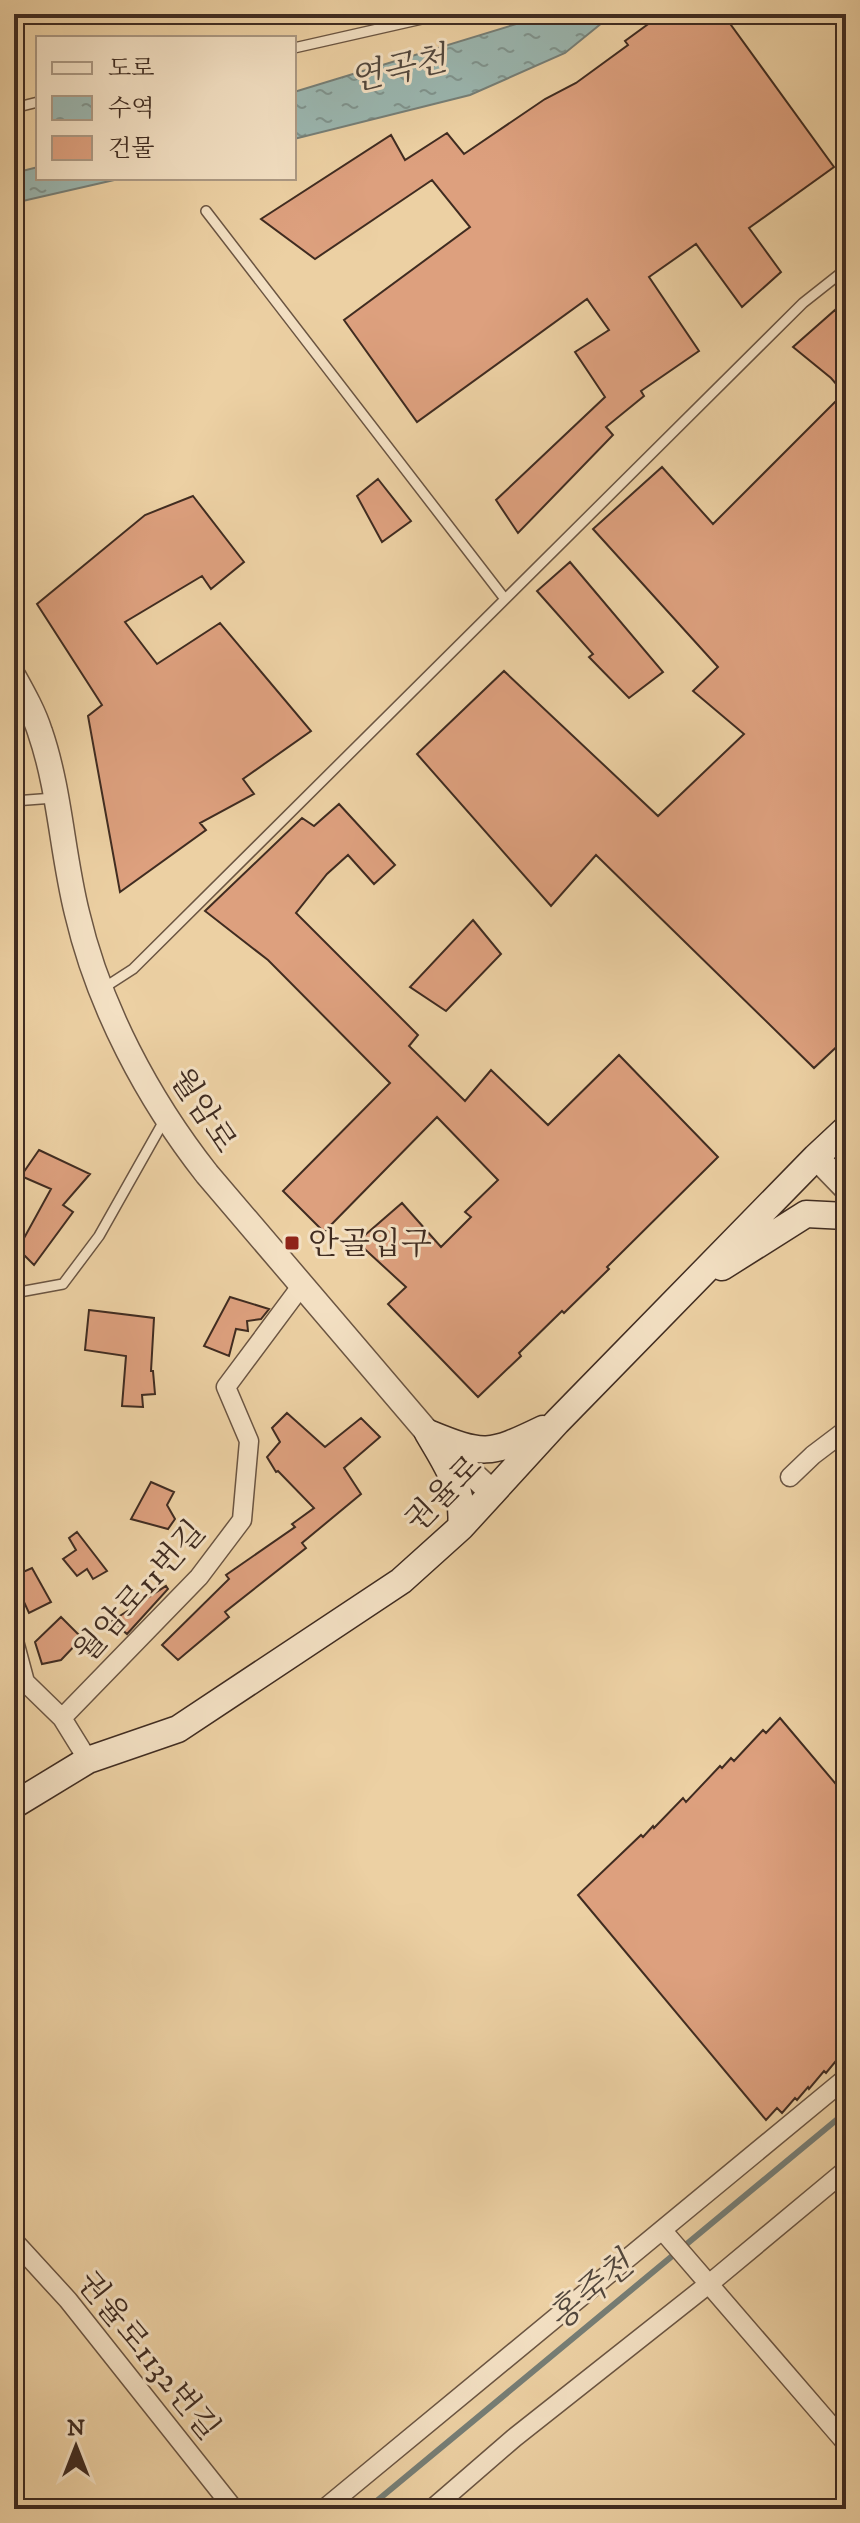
<svg xmlns="http://www.w3.org/2000/svg" width="860" height="2523" viewBox="0 0 860 2523" font-family="'IM FELL DW Pica','Noto Serif KR',serif">
  <defs>
    <pattern id="water-ripples" width="26" height="14" patternUnits="userSpaceOnUse" patternTransform="scale(2)"><rect width="26" height="14" fill="#9ab5ae"/><path d="M2 4q2-2 4 0t4 0M15 11q2-2 4 0t4 0" fill="none" stroke="#7f938d"/></pattern>
  </defs>
  <rect width="100%" height="100%" fill="#ecd0a3"/>
  <filter id="stains"><feTurbulence type="fractalNoise" baseFrequency=".0025" numOctaves="4"/><feColorMatrix values="0 0 0 0 .2 0 0 0 0 .09 0 0 0 0 .02 0 0 0 .5 -.17"/></filter>
  <radialGradient id="worn" r=".72"><stop offset=".6" stop-color="#630" stop-opacity="0"/><stop offset="1" stop-color="#630" stop-opacity=".3"/></radialGradient>
  <path fill="url(#water-ripples)" stroke="#767e76" stroke-width="2" d="M549,14h64l-48,39 -95,42 -176,44v-47z
    M38,167v11h85l-109,25v-30z"/>
  <g fill="none" stroke-linecap="round" stroke-linejoin="round">
    <path stroke="#767e76" stroke-width="6" d="M367,2509l479,-397"/>
  </g>
  <path fill="#dda07e" stroke="#402c21" stroke-width="2" d="M662,14h61l111,153 -85,61 32,44 -39,35 -46,-63 -47,33 50,74 -58,40 3,5 -38,31 7,8 -95,98 -22,-33 109,-103 -30,-45 34,-22 -22,-31 -170,123 -73,-102 126,-93 -38,-47 -117,79 -54,-40 130,-84 14,25 42,-27 17,21 81,-55 31,-16 52,-38 -3,-4z
    M835,310l11,12v716l-32,30 -218,-213 -45,51 -134,-152 87,-83 154,145 86,-82 -51,-43 25,-24 -125,-138 69,-62 51,57 131,-131 -13,-15 -38,-31z
    M378,479l33,42 -29,21 -25,-46z
    M193,496l51,66 -33,27 -9,-13 -77,46 32,42 63,-41 91,108 -68,48 11,15 -54,29 6,7 -86,62 -32,-176 14,-11 -65,-101 108,-89z
    M570,562l93,110 -34,26 -40,-41 4,-3 -56,-63z
    M339,804l56,61 -21,19 -26,-29 -21,19 -31,39 122,122 -9,11 56,55 26,-31 57,55 71,-70 99,102 -111,110 2,2 -45,44 -2,-2 -43,42 2,3 -43,41 -90,-93 18,-17 -49,-45 45,-39 39,44 30,-30 -6,-5 33,-32 -61,-63 -113,115 -41,-41 107,-108 -122,-123 -63,-49 97,-93 12,8z
    M473,920l28,34 -55,57 -36,-24z
    M39,1150l51,24 -27,31 10,7 -39,53 -16,-16 33,-60 -30,-13z
    M230,1297l39,12 -8,10 -14,2 1,10 -12,-2 -7,27 -25,-10z
    M89,1310l65,8 -3,53h2l2,23 -13,1 1,12 -21,-1 4,-50 -41,-6z
    M287,1413l38,34 36,-29 19,19 -36,31 17,26 -59,49 4,5 -81,64 4,5 -51,43 -16,-15 67,-66 -3,-4 69,-48 -3,-3 22,-16 -36,-37 -2,1 -9,-15 13,-15 -8,-14z
    M151,1482l23,10 -7,13 8,14 -7,10 -37,-10z
    M77,1532l30,39 -14,8 -6,-10 -10,7 -14,-17 13,-9 -7,-12z
    M32,1568l19,34 -22,11 -10,-22 -5,2v-17z
    M166,1586l2,3 -41,45 -15,-13z
    M61,1617l21,21 -21,22 -19,4 -7,-22z
    M780,1718l66,78v259l-8,10 -3,-3 -9,11 -2,-2 -15,18 -1,-2 -11,13 -2,-2 -13,15 -5,-5 -11,12 -188,-225 63,-60 2,2 10,-11 1,2 29,-30 3,4 34,-36 2,2 9,-10 3,3 29,-31 3,3z"/>
  <g fill="none" stroke-linecap="round" stroke-linejoin="round">
    <defs>
      <path id="service" d="M294,48l150,-34
        M14,108l24,-6
        M206,211l299,388
        M14,801l40,-3
        M102,989l31,-20 670,-666 43,-34
        M14,1293l49,-9 36,-48 66,-117"/>
      <path id="minor" d="M790,1477l23,-22 33,-25
        M14,1641l11,41 37,36 26,42
        M62,1718l137,-141 43,-57 7,-79 -23,-54 76,-102
        M663,2231l183,212
        M14,2241l54,59 166,209
        M324,2509l522,-431
        M432,2509l82,-71 201,-159 131,-109"/>
      <path id="tertiary" d="M14,677c10,18 20,36 26,55 20,58 22,121 37,181 22,94 71,186 130,261l221,259 65,60
        M816,1157l30,31"/>
      <path id="secondary" d="M722,1267l84,-53 40,2
        M428,1433c56,23 61,22 115,-4
        M428,1433c18,31 37,57 33,94
        M14,1805l74,-45 90,-31 223,-148 60,-54 96,-105 259,-265 30,-28"/>
    </defs>
    <use href="#service" stroke="#6b5542" stroke-width="12"/>
    <use href="#minor" stroke="#6b5542" stroke-width="21"/>
    <use href="#tertiary" stroke="#6b5542" stroke-width="27"/>
    <use href="#secondary" stroke="#402c21" stroke-width="29"/>
    <use href="#service" stroke="#f3e0c3" stroke-width="9"/>
    <use href="#minor" stroke="#f3e0c3" stroke-width="18"/>
    <use href="#tertiary" stroke="#f3e0c3" stroke-width="24"/>
    <use href="#secondary" stroke="#f3e0c3" stroke-width="26"/>
  </g>
  <rect fill="#8f2418" stroke="#f3e0c3" stroke-width="3" x="284" y="1235" width="16" height="16" rx="4"/>
  <g text-anchor="middle" stroke-width="6" stroke-linejoin="round" paint-order="stroke">
    <g font-size="32" fill="#402c21" stroke="#f3e0c3">
      <text transform="translate(204 1110) rotate(57)" y="11">월암로</text>
      <text transform="translate(443 1493) rotate(-45)" y="11">권율로</text>
      <text transform="translate(139 1591) rotate(-48)" y="11">월암로11번길</text>
      <text transform="translate(149 2355) rotate(51)" y="11">권율로1132번길</text>
    </g>
    <g font-size="32" fill="#402c21" stroke="#f3e0c3" text-anchor="start">
      <text x="308" y="1254">안골입구</text>
    </g>
    <g font-size="34" font-style="italic" fill="#52473d" stroke="#f3e0c3">
      <text transform="translate(398 68) rotate(-13)" y="12">연곡천</text>
      <text transform="translate(590 2290) rotate(-40)" y="12">홍죽천</text>
    </g>
  </g>
  <rect width="860" height="2523" fill="none" stroke="#ecd0a3" stroke-width="48"/>
  <rect x="16" y="16" width="828" height="2491" fill="none" stroke="#402c21" stroke-width="4"/>
  <rect x="24" y="24" width="812" height="2475" fill="none" stroke="#402c21" stroke-width="2"/>
  <rect x="36" y="36" width="260" height="144" fill="#f3e0c3" stroke="#ab9882" stroke-width="2"/>
  <rect x="52" y="62" width="40" height="12" fill="#f3e0c3" stroke="#ab9882" stroke-width="2"/>
  <text x="108" y="76" font-size="24" fill="#402c21">도로</text>
  <rect x="52" y="96" width="40" height="24" fill="url(#water-ripples)" stroke="#ab9882" stroke-width="2"/>
  <text x="108" y="116" font-size="24" fill="#402c21">수역</text>
  <rect x="52" y="136" width="40" height="24" fill="#dda07e" stroke="#ab9882" stroke-width="2"/>
  <text x="108" y="156" font-size="24" fill="#402c21">건물</text>
  <g transform="translate(76 2447)" stroke="#f3e0c3" stroke-width="6" paint-order="stroke">
  <path d="M0-6L14 30L0 20L-14 30Z" fill="#402c21"/>
  <text y="-12" font-size="22" font-weight="bold" text-anchor="middle" fill="#402c21">N</text>
  </g>
  <rect width="100%" height="100%" filter="url(#stains)"/>
  <rect width="100%" height="100%" fill="url(#worn)"/>
</svg>
